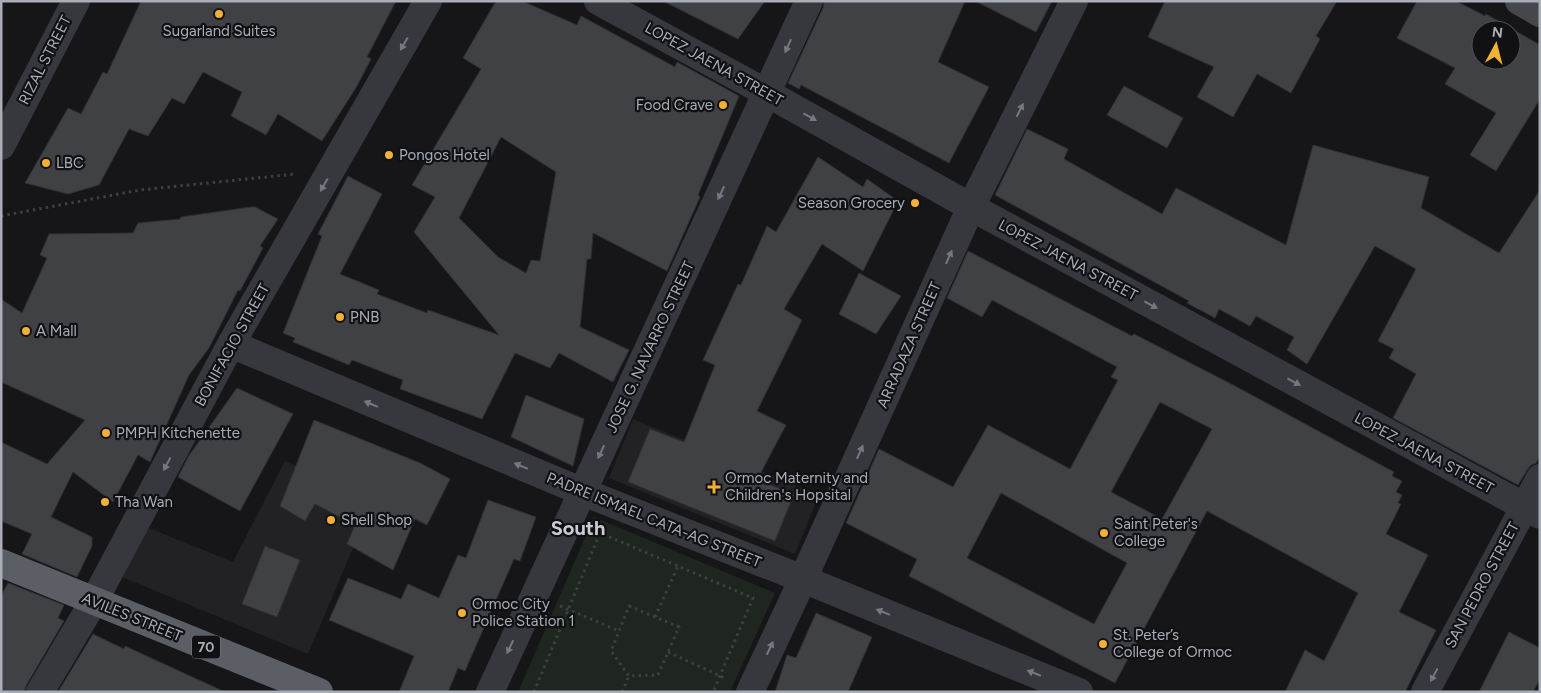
<svg xmlns="http://www.w3.org/2000/svg" width="1541" height="693" viewBox="0 0 1541 693" font-family="Figtree,sans-serif">
  <rect width="100%" height="100%" fill="#161618"/>
  <path fill="#222225" d="M633,419l186,76 -24,59 -186,-76z
    M285,461l88,40 -65,153 -186,-77 22,-51 89,36z"/>
  <path fill="#1e261f" d="M594,517l181,76 -45,99h-212z"/>
  <path fill="#404145" stroke="#303034" fill-rule="evenodd" d="M141,1h255l-29,56 4,2 -14,27 -35,55 -44,-27 -12,21 -35,-19 11,-24 -39,-20 -19,32 -12,-6 -24,38 -19,-7 -30,56 -31,9 -43,-11 43,-75 13,6 22,-42 4,2z
    M496,1h26l55,24 4,-9 94,51 2,-5 62,34 -41,99 2,2 -33,74 -74,-38 -2,26h-4l-7,68 49,23 -16,32 -54,-29 -9,15 -35,-15 -33,66 -82,-30 3,-9 -51,-20 -3,5 -56,-23 2,-4 -12,-5 39,-97 -4,-2 30,-58 34,18 -42,80 39,16 -2,4 50,19 1,-3 71,25 -85,-103 21,-35 -23,-12 69,-116 -18,-11zM501,137l55,35 -16,89 -9,-1 -5,13 -28,-16 -39,-39z
    M663,1h102l-27,38z
    M824,1h141l-27,61 51,25 -40,76 -148,-78 -2,4 -11,-6 35,-75z
    M975,1h77l-16,31z
    M1165,1h172l-21,35 4,3 -29,54 -34,-19 -24,43 -36,-20 17,-30 -66,-30z
    M1417,1h39l29,15 1,-2 54,31v54l-44,72 -26,-16 26,-42 -51,-29 10,-16 -58,-30zM1481,30h30v30h-30z
    M1124,86l59,32 -16,30 -60,-33z
    M1027,129l41,20 -4,10 98,55 14,-26 110,57 27,-100 116,32 -8,31 78,45 41,-63v266l-4,7 -5,2 -4,5 -9,15 -125,-67 23,-44 -27,-16 5,-9 -16,-8 38,-72 -41,-23 -68,118 -20,-14 7,-13 -38,-21 -6,10 -31,-17 -4,9 -28,-15 2,-2 -194,-106z
    M818,157l45,30 4,-8 31,22 -35,70 -41,-27 -38,65 18,11 -45,91 29,14 -29,55 37,14 -19,47 -147,-59 22,-53 34,13 31,-77 -12,-5 35,-76 3,1 26,-59 9,6z
    M251,207h4l23,12 -18,27 3,2 -23,43 -2,-1 -29,58 -20,27 -39,87 -12,-7 -25,47 -40,-30 -22,45 41,20v9l-15,31 -55,-23 10,-20 -31,-13v-79l46,22 38,-44 -84,-38v-83l21,14 25,-55 -7,-3 9,-21 84,-1 5,-10 42,-4 1,-2z
    M968,251l164,85 2,-2 101,52 159,86 -2,4 10,5 -6,11 6,3 -4,8 3,1 -15,30 42,21 -29,57 37,18 -31,62h-120l20,-42 19,11 34,-68 -151,-82 -92,172 -206,-107 8,-17 -71,-36 33,-74 74,38 35,-62 82,44 48,-89 -7,-3 6,-10 -125,-67 -10,17 -35,-19zM1160,402l52,27 -50,90 -51,-27zM1001,493l126,70 -33,61 -127,-66z
    M859,273l42,23 -25,38 -37,-20z
    M237,388l56,26 -53,97 -62,-34 10,-20z
    M526,395l58,24 -11,47 -62,-29z
    M314,420l106,43 30,16 -23,46 -12,-6 -22,51 -46,-26 8,-19 -40,-21 -10,17 -25,-15z
    M488,500l48,17 -16,44 -6,-2 -49,112 -7,-3 -10,24h-49l15,-36 -85,-36 19,-42 53,21 7,-15 31,14 19,-43 8,3z
    M265,546l35,14 -23,57 -35,-13z
    M8,583l56,22 -6,13 6,3 -37,63 -3,8h-23v-96z
    M816,613l56,24 -24,55h-73l12,-37 9,3z
    M1509,632l31,16v31l-7,13h-54z
    M93,634l31,15 1,-3 100,46h-167z"/>
  <g fill="none" stroke-linecap="round" stroke-linejoin="round">
    <path stroke="#3d3f44" stroke-width="3" stroke-dasharray="2.5 4" stroke-linecap="butt" d="M1,216l139,-26 155,-16
      M560,606l59,25
      M629,606l50,21 -21,48 -29,1 -18,-25z
      M655,617l23,-51
      M668,652l59,27
      M534,692l66,-159 153,65 -40,94
      M622,692l7,-16"/>
    <path stroke="#37383d" stroke-width="28" d="M231,344l352,148 220,87 276,113
      M40,692l54,-91 137,-257 197,-343
      M490,692l319,-691
      M750,692l53,-113 168,-372 103,-206
      M1425,692l115,-214"/>
    <path stroke="#37383d" stroke-width="28" d="M598,1l169,92 204,114 569,308
      M1,146l75,-145"/>
    <path stroke="#45474d" stroke-width="28" d="M1519,1l21,12"/>
    <path stroke="#5b5e65" stroke-width="28" d="M1,563l318,129"/>
  </g>
  <defs><path id="oneway-solid" d="M-6-.8H1V-3.2L6.5 0L1 3.2V.8H-6Z" transform="scale(1.25)"/></defs>
  <g fill="#757881">
    <use href="#oneway-solid" transform="translate(404 44) rotate(120)"/>
    <use href="#oneway-solid" transform="translate(788 46) rotate(114)"/>
    <use href="#oneway-solid" transform="translate(1020 110) rotate(-63)"/>
    <use href="#oneway-solid" transform="translate(810 117) rotate(29)"/>
    <use href="#oneway-solid" transform="translate(324 185) rotate(120)"/>
    <use href="#oneway-solid" transform="translate(721 193) rotate(115)"/>
    <use href="#oneway-solid" transform="translate(949 257) rotate(-66)"/>
    <use href="#oneway-solid" transform="translate(1151 305) rotate(28)"/>
    <use href="#oneway-solid" transform="translate(1294 382) rotate(28)"/>
    <use href="#oneway-solid" transform="translate(371 404) rotate(-157)"/>
    <use href="#oneway-solid" transform="translate(601 452) rotate(115)"/>
    <use href="#oneway-solid" transform="translate(860 452) rotate(-66)"/>
    <use href="#oneway-solid" transform="translate(167 464) rotate(118)"/>
    <use href="#oneway-solid" transform="translate(521 466) rotate(-157)"/>
    <use href="#oneway-solid" transform="translate(883 612) rotate(-158)"/>
    <use href="#oneway-solid" transform="translate(510 647) rotate(115)"/>
    <use href="#oneway-solid" transform="translate(770 648) rotate(-65)"/>
    <use href="#oneway-solid" transform="translate(1034 673) rotate(-158)"/>
    <use href="#oneway-solid" transform="translate(1434 675) rotate(118)"/>
  </g>
  <g fill="#f2b134" stroke="#111113" stroke-width="2">
    <circle cx="219" cy="14" r="5"/>
    <circle cx="723" cy="105" r="5"/>
    <circle cx="389" cy="155" r="5"/>
    <circle cx="46" cy="163" r="5"/>
    <circle cx="915" cy="203" r="5"/>
    <circle cx="340" cy="317" r="5"/>
    <circle cx="26" cy="331" r="5"/>
    <circle cx="106" cy="433" r="5"/>
    <path d="M711.5 479.5h5v5h5v5h-5v5h-5v-5h-5v-5h5z"/>
    <circle cx="105" cy="502" r="5"/>
    <circle cx="331" cy="520" r="5"/>
    <circle cx="1104" cy="533" r="5"/>
    <circle cx="462" cy="613" r="5"/>
    <circle cx="1103" cy="644" r="5"/>
  </g>
  <g text-anchor="middle" stroke-width="4.5" stroke-linejoin="round" paint-order="stroke">
    <rect fill="#111113" stroke="#7b7e86" stroke-width="1" x="192" y="635.5" width="28" height="23" rx="4"/>
    <g font-size="14" font-weight="bold" fill="#a8adb8">
      <text x="206" y="652">70</text>
    </g>
    <g font-size="15" fill="#a8adb8" stroke="#111113" text-anchor="start">
      <text x="219" y="36" text-anchor="middle">Sugarland Suites</text>
      <text x="713" y="110" text-anchor="end">Food Crave</text>
      <text x="399" y="160">Pongos Hotel</text>
      <text x="56" y="168">LBC</text>
      <text x="905" y="208" text-anchor="end">Season Grocery</text>
      <text x="350" y="322">PNB</text>
      <text x="36" y="336">A Mall</text>
      <text x="116" y="438">PMPH Kitchenette</text>
      <text x="725" y="483">Ormoc Maternity and<tspan x="725" dy="17">Children's Hopsital</tspan></text>
      <text x="115" y="507">Tha Wan</text>
      <text x="341" y="525">Shell Shop</text>
      <text x="1114" y="529">Saint Peter's<tspan x="1114" dy="17">College</tspan></text>
      <text x="472" y="609">Ormoc City<tspan x="472" dy="17">Police Station 1</tspan></text>
      <text x="1113" y="640">St. Peter’s<tspan x="1113" dy="17">College of Ormoc</tspan></text>
    </g>
    <g font-size="15" fill="#a8adb8" stroke="#111113">
      <text transform="translate(45 60) rotate(-63)" y="5">RIZAL STREET</text>
      <text transform="translate(714 64) rotate(29)" y="5">LOPEZ JAENA STREET</text>
      <text transform="translate(1068 260) rotate(28)" y="5">LOPEZ JAENA STREET</text>
      <text transform="translate(232 345) rotate(-61)" y="5">BONIFACIO STREET</text>
      <text transform="translate(909 345) rotate(-66)" y="5">ARRADAZA STREET</text>
      <text transform="translate(650 347) rotate(-65)" y="5">JOSE G. NAVARRO STREET</text>
      <text transform="translate(1424 453) rotate(28)" y="5">LOPEZ JAENA STREET</text>
      <text transform="translate(654 520) rotate(22)" y="5">PADRE ISMAEL CATA-AG STREET</text>
      <text transform="translate(1482 585) rotate(-62)" y="5">SAN PEDRO STREET</text>
      <text transform="translate(132 617) rotate(22)" y="5">AVILES STREET</text>
    </g>
    <g font-size="20" font-weight="bold" fill="#c9ccd4" stroke="#111113">
      <text x="578" y="535">South</text>
    </g>
  </g>
  <rect width="1541" height="693" fill="none" stroke="#a8adb8" stroke-width="5"/>
  <g transform="translate(1496 45) rotate(7)"><circle r="24" fill="#111113" stroke="#4d4f55"/>
  <path d="M0-4L9 19L0 12L-9 19Z" fill="#f2b134"/>
  <text y="-8" font-size="14" font-weight="bold" text-anchor="middle" fill="#a8adb8">N</text>
  </g>
</svg>
